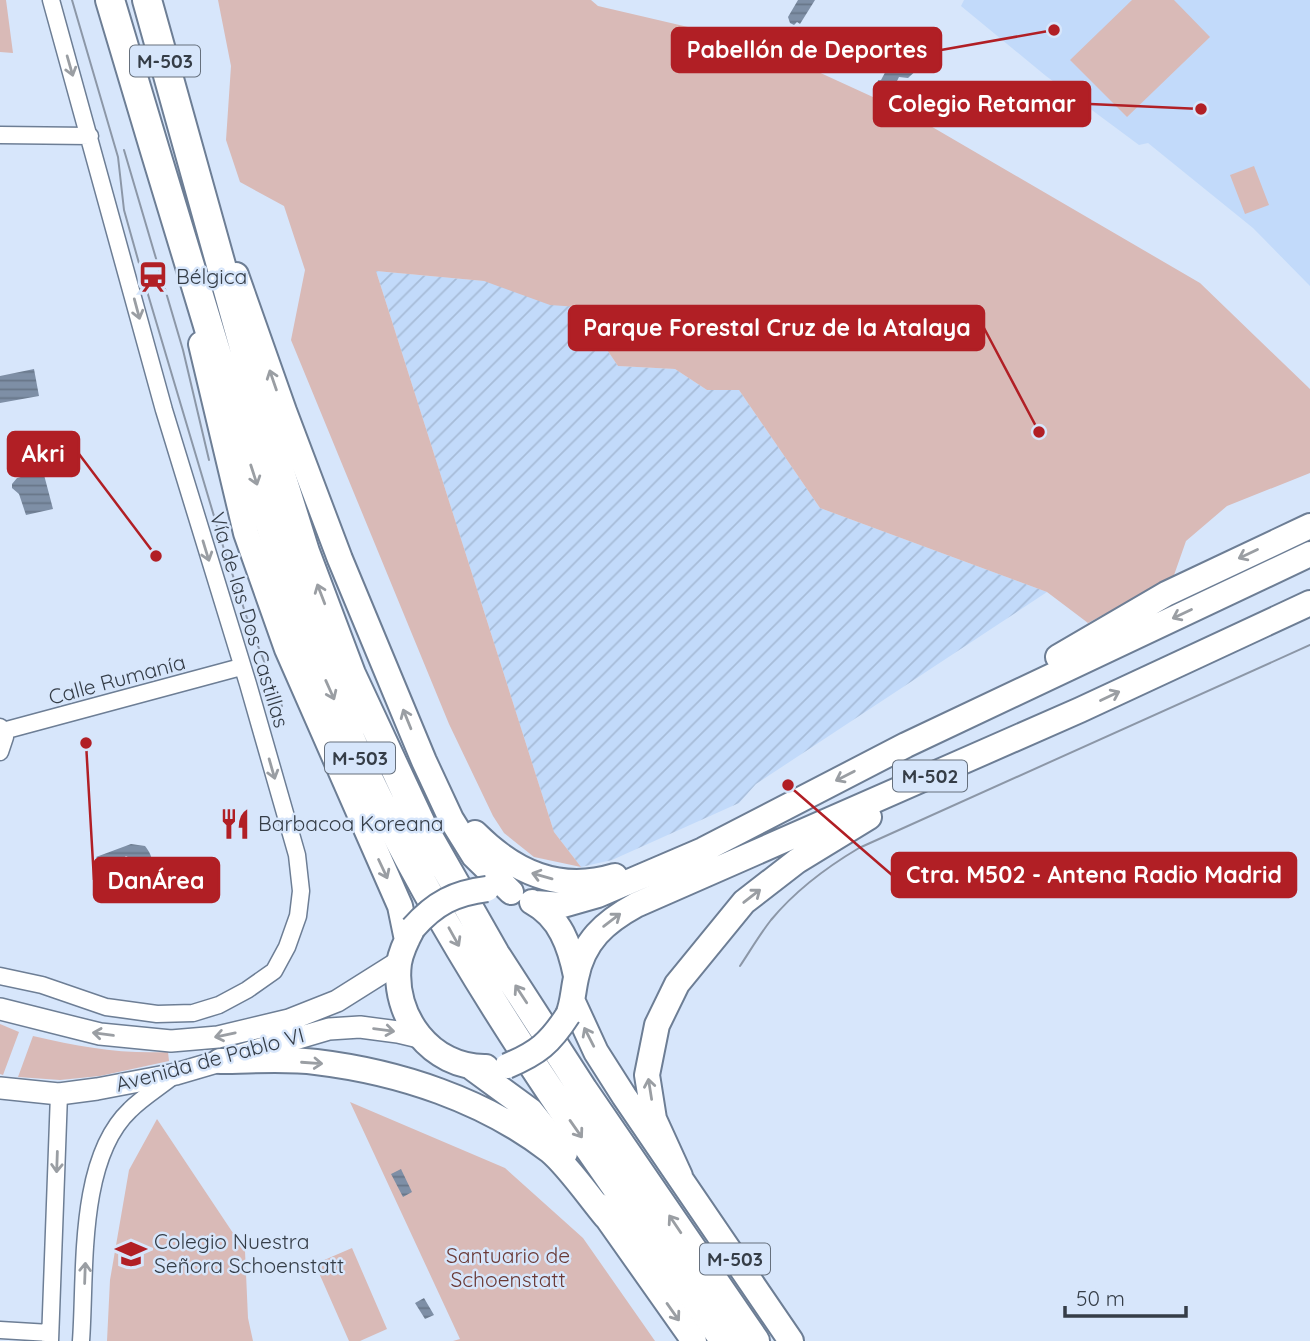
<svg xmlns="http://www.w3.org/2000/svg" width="1310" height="1341" viewBox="0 0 1310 1341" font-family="Quicksand,sans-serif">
  <defs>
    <pattern id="industrial-furrows" width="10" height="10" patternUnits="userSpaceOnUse" patternTransform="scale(1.75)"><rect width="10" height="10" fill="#c2dafa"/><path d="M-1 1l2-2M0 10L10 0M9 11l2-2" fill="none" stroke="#a7bcd8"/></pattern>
    <pattern id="water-rules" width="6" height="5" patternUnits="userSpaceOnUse" patternTransform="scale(1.75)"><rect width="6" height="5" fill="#7e8fa6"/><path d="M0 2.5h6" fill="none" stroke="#687689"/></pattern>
  </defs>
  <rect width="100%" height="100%" fill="#d7e6fb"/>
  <path fill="#c2dafa" d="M964,0h346v286l-57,-58 -105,-85 -9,2 -93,-69 -85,-70z"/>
  <path fill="url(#industrial-furrows)" d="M376,271l108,10 94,26 40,59 57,3 32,21h32l81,118 227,84 -291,192 -17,19 -127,57 -31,7 -27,-35z"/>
  <path fill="#d9bab7" d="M0,0h6l7,53 -13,-1z
    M218,0h373l7,6 120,28 48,14 144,66 290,169 110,106v84l-83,33 -41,35 -13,37 -85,45 -41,-31 -227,-84 -81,-118h-32l-32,-21 -57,-3 -40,-59 -28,-2 -66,-24 -108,-10 178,561 27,35 -47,-10 -30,-24 -11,-17 -44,-92 -158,-384 14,-70 -21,-64 -44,-24 -14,-42 5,-74z
    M1132,0h42l36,37 -83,80 -57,-57z
    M1254,166l15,39 -24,9 -15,-39z
    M0,1024l19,8 -16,43 -3,-1z
    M33,1036c48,11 86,18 135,16l1,9 -69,15 -40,4 -42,-3z
    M350,1102l155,66 78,70 72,103h-202l7,-2z
    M157,1119l88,132 3,67 5,23h-146l3,-61 19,-110z
    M352,1248l35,81 -27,12h-11l-34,-77z"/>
  <path fill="url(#water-rules)" d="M798,0h17l-15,24 -3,-2 -3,3 -4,-2 -2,-6z
    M903,61l13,6h4l-12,11 -9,-1 -3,6 -18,-1v-2h3l7,-13z
    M34,369l5,27 -39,7v-27z
    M43,471l10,38 -27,6 -7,-21 -7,-6v-4l5,-6z
    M131,844l14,2c11,14 9,24 -4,35l-10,1 -4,-4v-7l4,-3 2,-8 -7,-4 -6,5 -2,8c-11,2 -15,-4 -22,-12z
    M401,1169l11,23 -9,5 -12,-23z
    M424,1298l10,17 -9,4 -10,-16z"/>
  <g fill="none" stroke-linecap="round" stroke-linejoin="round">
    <defs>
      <path id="minor" d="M0,135l90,1
        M0,727l5,10 -5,15
        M3,731l238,-64
        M0,976l42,9 64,22 51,7 36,-1 26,-8 28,-15 27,-19 13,-24 11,-31 3,-25 -4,-36 -49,-171 -84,-274 -113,-410
        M0,1330l50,3
        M50,1341l9,-247
        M81,1341c5,-68 -4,-181 49,-231 12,-12 28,-22 42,-33"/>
      <path id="secondary" d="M0,1009l100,25 71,7 47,-4 71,-17 48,-19 62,-39
        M0,1088l59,6 38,-5 79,-15 153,-45 31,-2 38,5 21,5"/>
      <path id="trunk" d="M236,275l48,136 56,148 84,202 27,58 23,37 37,36
        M201,344l45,189 41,116 113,257 7,34
        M1058,657l108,-63 144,-68
        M475,833c39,39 84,60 140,43
        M532,902c28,15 38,44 44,74
        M535,903l28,2 35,-10 105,-45 203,-105 404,-191
        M413,928c-6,11 -12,23 -14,35 -7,53 32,105 87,104
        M573,1002l23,50 28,44 167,245
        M568,1015c5,-12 5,-24 8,-37 7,-37 29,-56 60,-73l444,-195 230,-107
        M220,1061c31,0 65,-3 96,1 83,10 168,38 234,89 18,15 40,47 56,66
        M471,1067l60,44 34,42
        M680,1176l-26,-57 -7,-44 10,-50 20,-41 67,-82 53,-41 72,-44
        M598,1205l96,136"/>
      <path id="motorway" d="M110,0c36,122 73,243 110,365 43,140 86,282 149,415 96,201 228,380 356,561
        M147,0l120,430 38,122 46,122 70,150 74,130 88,136 172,251"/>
    </defs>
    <use href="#minor" stroke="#6d7e95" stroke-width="19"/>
    <use href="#secondary" stroke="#6d7e95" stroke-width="24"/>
    <use href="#trunk" stroke="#6d7e95" stroke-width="28"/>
    <use href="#motorway" stroke="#6d7e95" stroke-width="32"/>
    <use href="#minor" stroke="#fff" stroke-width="16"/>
    <use href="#secondary" stroke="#fff" stroke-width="21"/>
    <use href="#trunk" stroke="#fff" stroke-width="24"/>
    <use href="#motorway" stroke="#fff" stroke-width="28"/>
    <path stroke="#8c97a7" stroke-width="2" d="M72,0l46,157 6,53 20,71 78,262 26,78 34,85
      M124,150l59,200 26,110
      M740,966c10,-15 20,-32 31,-46 24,-29 56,-53 88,-72l451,-203"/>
    <defs>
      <path id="trunk-bridge" d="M413,928c22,-25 42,-35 74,-39
        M507,1066c31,-13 43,-23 61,-51"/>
    </defs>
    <use href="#trunk-bridge" stroke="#6d7e95" stroke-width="28" stroke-linecap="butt"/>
    <use href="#trunk-bridge" stroke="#fff" stroke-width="24"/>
  </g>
  <defs><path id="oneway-shaft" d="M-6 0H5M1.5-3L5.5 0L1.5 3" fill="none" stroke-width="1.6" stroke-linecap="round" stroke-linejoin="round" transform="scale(1.75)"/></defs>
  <g stroke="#9a9ea3">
    <use href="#oneway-shaft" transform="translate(70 66) rotate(74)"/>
    <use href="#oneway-shaft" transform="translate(137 309) rotate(75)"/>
    <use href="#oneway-shaft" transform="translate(273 380) rotate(-109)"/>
    <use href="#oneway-shaft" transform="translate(254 475) rotate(72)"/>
    <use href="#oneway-shaft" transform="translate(206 551) rotate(73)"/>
    <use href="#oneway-shaft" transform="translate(1248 554) rotate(155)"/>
    <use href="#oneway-shaft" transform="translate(321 594) rotate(-111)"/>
    <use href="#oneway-shaft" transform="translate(1182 614) rotate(155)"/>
    <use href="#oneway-shaft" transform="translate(330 690) rotate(66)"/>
    <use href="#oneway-shaft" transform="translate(1110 696) rotate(-25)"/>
    <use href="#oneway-shaft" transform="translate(407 719) rotate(-112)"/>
    <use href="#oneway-shaft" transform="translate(272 769) rotate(74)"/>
    <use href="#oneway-shaft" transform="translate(845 776) rotate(153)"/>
    <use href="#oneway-shaft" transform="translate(383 869) rotate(65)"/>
    <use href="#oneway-shaft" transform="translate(542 876) rotate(-164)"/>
    <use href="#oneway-shaft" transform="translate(752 896) rotate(-38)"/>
    <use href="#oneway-shaft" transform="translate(612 920) rotate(-37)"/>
    <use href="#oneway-shaft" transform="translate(454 937) rotate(61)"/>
    <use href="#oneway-shaft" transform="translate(521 994) rotate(-123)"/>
    <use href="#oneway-shaft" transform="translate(384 1030) rotate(7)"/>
    <use href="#oneway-shaft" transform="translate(103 1034) rotate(-172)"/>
    <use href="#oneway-shaft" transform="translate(225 1035) rotate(168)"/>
    <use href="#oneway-shaft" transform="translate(589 1037) rotate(-117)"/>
    <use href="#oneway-shaft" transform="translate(312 1063) rotate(4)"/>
    <use href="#oneway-shaft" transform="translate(650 1089) rotate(-99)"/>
    <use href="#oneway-shaft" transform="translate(576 1129) rotate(55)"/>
    <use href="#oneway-shaft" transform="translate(57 1162) rotate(92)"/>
    <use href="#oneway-shaft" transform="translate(675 1224) rotate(-124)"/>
    <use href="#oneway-shaft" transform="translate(85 1273) rotate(-88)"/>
    <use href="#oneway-shaft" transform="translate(673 1312) rotate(55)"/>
  </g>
  <defs>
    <symbol id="station-bare" viewBox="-9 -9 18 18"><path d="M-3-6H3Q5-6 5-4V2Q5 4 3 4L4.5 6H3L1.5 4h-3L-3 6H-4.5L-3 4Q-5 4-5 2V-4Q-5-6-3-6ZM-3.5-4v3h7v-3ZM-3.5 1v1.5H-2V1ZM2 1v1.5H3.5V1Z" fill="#b11f25" stroke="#d7e6fb" stroke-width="2.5" paint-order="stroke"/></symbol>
    <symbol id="restaurant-bare" viewBox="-9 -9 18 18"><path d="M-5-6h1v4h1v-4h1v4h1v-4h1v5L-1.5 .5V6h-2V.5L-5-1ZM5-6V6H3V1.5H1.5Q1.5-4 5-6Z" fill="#b11f25" stroke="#d7e6fb" stroke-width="2.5" paint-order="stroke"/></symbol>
    <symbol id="school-bare" viewBox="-9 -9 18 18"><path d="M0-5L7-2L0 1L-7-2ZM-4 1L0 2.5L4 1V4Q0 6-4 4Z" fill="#b11f25" stroke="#d7e6fb" stroke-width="2.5" paint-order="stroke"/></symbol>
  </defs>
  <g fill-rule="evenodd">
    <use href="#station-bare" x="131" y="255" width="44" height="44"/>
    <use href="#restaurant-bare" x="213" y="802" width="44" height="44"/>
    <use href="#school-bare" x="109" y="1232" width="44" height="44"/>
  </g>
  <g text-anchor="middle" stroke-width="5" stroke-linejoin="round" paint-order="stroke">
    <g fill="#d7e6fb" stroke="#66707d" stroke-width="2">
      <rect x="130" y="45.5" width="70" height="31" rx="5"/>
      <rect x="325" y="742.5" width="70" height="31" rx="5"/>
      <rect x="893" y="760.5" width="74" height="31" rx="5"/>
      <rect x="700" y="1243.5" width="70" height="31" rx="5"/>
    </g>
    <g font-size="19" font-weight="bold" fill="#353d47">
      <text x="165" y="68">M-503</text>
      <text x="360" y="765">M-503</text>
      <text x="930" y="783">M-502</text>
      <text x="735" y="1266">M-503</text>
    </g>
    <g font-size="21" fill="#353d47" stroke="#d7e6fb" text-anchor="start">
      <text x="176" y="284">Bélgica</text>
      <text x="258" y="831">Barbacoa Koreana</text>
      <text x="154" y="1249">Colegio Nuestra<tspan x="154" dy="24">Señora Schoenstatt</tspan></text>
    </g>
    <g font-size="21" fill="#353d47" stroke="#d7e6fb">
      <text transform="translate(249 620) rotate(73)" y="7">Vía de las Dos Castillas</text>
      <text transform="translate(117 680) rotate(-15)" y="7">Calle Rumanía</text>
      <text transform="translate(210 1060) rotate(-15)" y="7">Avenida de Pablo VI</text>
    </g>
    <g font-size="21" fill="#6a3935" stroke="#d7e6fb">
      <text x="508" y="1263">Santuario de<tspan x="508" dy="24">Schoenstatt</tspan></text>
    </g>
  </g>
  <path fill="none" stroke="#b11f25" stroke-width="2.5" d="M1054 30L941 50M1201 109L1090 104M1039 432L984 328M156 556L79 454M788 785L892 875M86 743L94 880"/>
  <g fill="#b11f25" stroke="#d7e6fb" stroke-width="2.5">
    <circle cx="1054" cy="30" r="7"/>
    <circle cx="1201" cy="109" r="7"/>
    <circle cx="1039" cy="432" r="7"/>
    <circle cx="156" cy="556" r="7"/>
    <circle cx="788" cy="785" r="7"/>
    <circle cx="86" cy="743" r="7"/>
  </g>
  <g fill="#b11f25" stroke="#b11f25" stroke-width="2.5">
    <rect x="672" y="28" width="269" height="44" rx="7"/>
    <rect x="874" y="82" width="216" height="44" rx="7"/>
    <rect x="569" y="306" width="415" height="44" rx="7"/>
    <rect x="8" y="432" width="71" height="44" rx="7"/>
    <rect x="892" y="853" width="404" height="44" rx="7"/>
    <rect x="94" y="858" width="125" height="44" rx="7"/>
  </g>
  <g font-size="23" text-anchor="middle" font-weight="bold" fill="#fff">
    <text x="807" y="58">Pabellón de Deportes</text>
    <text x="982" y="112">Colegio Retamar</text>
    <text x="777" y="336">Parque Forestal Cruz de la Atalaya</text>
    <text x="43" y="462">Akri</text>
    <text x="1094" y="883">Ctra. M502 - Antena Radio Madrid</text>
    <text x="156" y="889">DanÁrea</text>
  </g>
  <path d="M1065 1306v10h121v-10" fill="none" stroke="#353d47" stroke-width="3.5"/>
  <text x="1076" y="1306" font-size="21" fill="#353d47" stroke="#d7e6fb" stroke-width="5" paint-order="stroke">50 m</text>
</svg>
